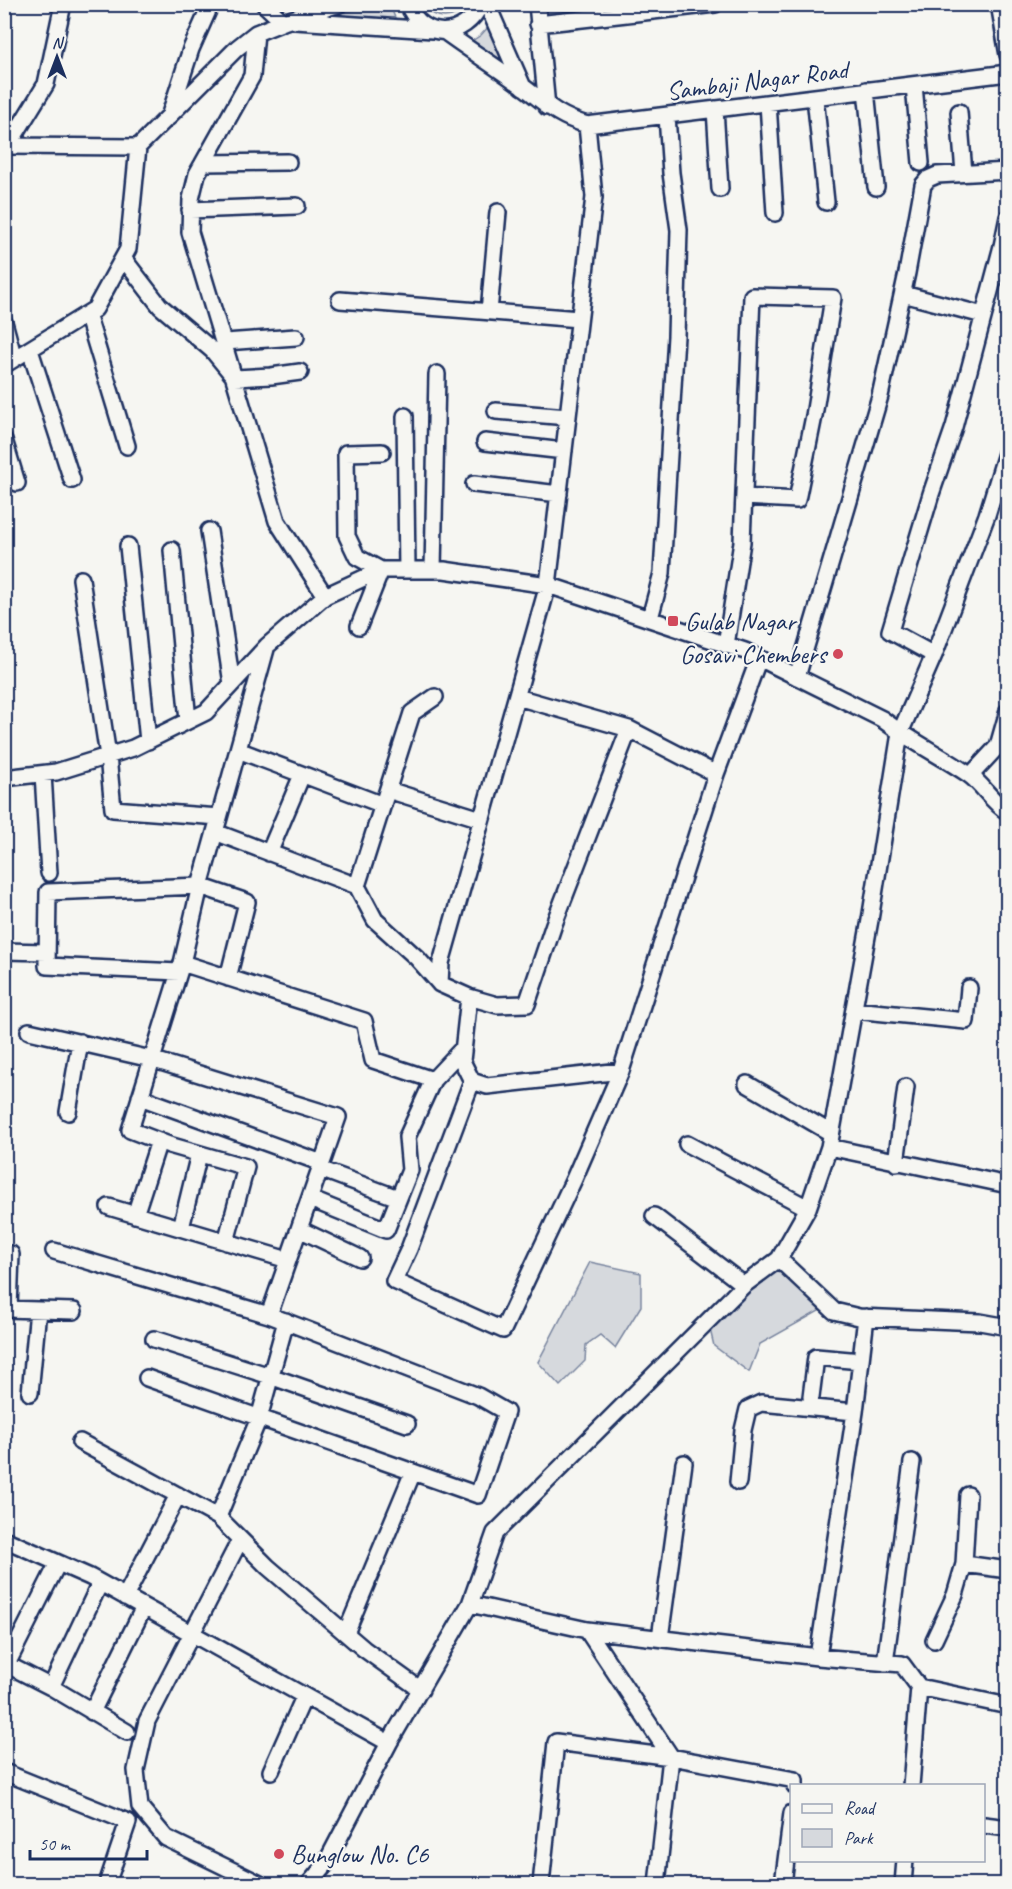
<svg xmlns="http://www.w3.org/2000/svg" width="1012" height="1889" viewBox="0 0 1012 1889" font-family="Caveat,sans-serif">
  <rect width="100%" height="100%" fill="#f6f6f2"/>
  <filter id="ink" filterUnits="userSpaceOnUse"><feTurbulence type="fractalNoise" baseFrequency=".0167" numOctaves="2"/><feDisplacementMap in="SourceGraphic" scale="12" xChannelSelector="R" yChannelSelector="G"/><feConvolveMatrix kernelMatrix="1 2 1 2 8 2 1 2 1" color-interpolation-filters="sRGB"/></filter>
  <g filter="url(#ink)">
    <path fill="#d6d9dd" stroke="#78849e" stroke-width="1.5" d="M377,5h13l7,18 -80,-5z
      M423,5h42c-10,16 -31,16 -42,0z
      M490,25l18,41 -36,-25 9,-6z
      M590,1262l51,11v33l-26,42 -15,-13 -14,10 -1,16 -25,25 -22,-24z
      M778,1264l50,42 -68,38 -11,28 -35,-26 -5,-21z"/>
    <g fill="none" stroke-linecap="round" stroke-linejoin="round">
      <defs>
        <path id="minor" d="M264,4l19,18
          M408,4c14,38 57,35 73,0
          M487,4l36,83
          M537,4l10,103
          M999,4l9,51
          M295,21l138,9
          M538,24l177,-20
          M445,32c25,18 51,35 76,53 26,19 34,30 66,40l421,-52
          M256,33l-4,43 -55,98 -6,25 -1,33 87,289 48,75
          M914,85l7,78
          M866,90l10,97
          M815,97l11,105
          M768,103l7,110
          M715,109l5,80
          M959,112l5,61
          M169,117l22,-68 20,-45
          M587,125l7,72 -46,388 -107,378 -1,21 29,13 28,8 30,-1 27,-80 75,-195
          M4,146l134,1 99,-99 19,-15 30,-12 53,-17
          M8,146l38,-62 17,-80
          M203,163l85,-1
          M190,210l107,-4
          M123,258l37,48 52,44 23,28 36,-2 29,-4
          M903,294l80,21
          M340,300l239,19
          M489,312l9,-100
          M87,314l40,132
          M4,322l10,37
          M225,342l71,-5
          M30,350l42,130
          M4,365l91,-56 33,-60 10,-102
          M496,411l72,6
          M405,416l2,154
          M4,440l13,43
          M485,442l79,9
          M474,484l85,10
          M209,531l23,153
          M128,546l20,195
          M172,550l16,171
          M433,570l4,-196
          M81,579l27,177 5,53 106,8
          M650,618l12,-45 14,-237 3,-106 -8,-57 -4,-57
          M359,626l22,-56 -24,-13 -10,-21 -1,-83 36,-1
          M726,645l16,-103 10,-246 81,2 -19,118 -17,84 -53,-3
          M934,655l-44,-24 41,-137 23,-67 48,-181 6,-29
          M797,677l83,-281 27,-123 16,-88 5,-6 9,-4 71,-4
          M517,697l112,32 87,45
          M998,746l10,-35
          M238,750l145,55
          M43,774l6,99
          M971,775l27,-29 10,-3
          M4,778l52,-6 77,-24 73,-36 61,-66 58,-50 56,-26h63l104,15 197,66 137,68c27,21 58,36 86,55 15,10 24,29 40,38
          M388,790l93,29
          M215,832l142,54 18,34 42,38 23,26
          M269,853l33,-78
          M357,886l55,-173 23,-16
          M4,951l43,1
          M182,963l182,58 9,39 60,20 30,-32
          M179,972l-132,-6 1,-74 152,-6 47,16 -19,76
          M469,997l-7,64 10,20 15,5 134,-15
          M854,1010l112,11 3,-33
          M29,1031l122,28 187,58 -69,198
          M472,1081l-63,168 -15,32 109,49 71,-151 47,-108 95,-297 43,-116
          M747,1084l84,49
          M140,1097l182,66
          M68,1112l12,-70
          M687,1144l121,64
          M829,1147l179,38
          M896,1163l10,-76
          M320,1169l78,29
          M310,1199l76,31 24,-60 -3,-33 26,-57
          M109,1207l179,53
          M135,1215l24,-74
          M654,1216l90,69
          M181,1228l18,-74
          M299,1229l61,29
          M226,1242l20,-75 -77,-22 -39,-15 52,-167 18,-77 66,-237
          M54,1251l215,64 209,81 28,16 -28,83 -331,-117
          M779,1259l55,52 25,6 121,5 28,5
          M4,1309l70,2
          M9,1309l2,-55
          M154,1339l116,37 137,48
          M30,1393l8,-83
          M811,1397l5,-40 45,4
          M80,1442l138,75 50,50 96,82 57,41
          M738,1482l5,-52 5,-21 13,-6 94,9
          M968,1495l-4,69 44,6
          M218,1517l41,-99 27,-97
          M4,1539l86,38 299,166
          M240,1540l-93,181 -11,49 4,37 26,31 94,46
          M125,1597l53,-102
          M470,1604l117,26 84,127 -14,127
          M587,1630l231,27 84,7 17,23 89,19
          M346,1633l67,-161
          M660,1638l24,-175
          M934,1640l21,-45 9,-31
          M818,1657l37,-245 11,-95
          M885,1663l27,-201
          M6,1664l45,23 76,45
          M4,1670l54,-107
          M51,1687l49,-104
          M92,1712l52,-105
          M271,1771l33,-74
          M4,1772l124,50 -21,62
          M911,1786l8,-99
          M984,1825l24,3
          M309,1884l16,-19 64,-122 81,-139 25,-71 249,-248 35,-26 29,-51 21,-61 41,-227 30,-187 34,-78 53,-140 21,-68
          M541,1884l15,-142 115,15 124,23v6
          M783,1884l9,-71
          M903,1884l2,-24"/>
      </defs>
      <use href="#minor" stroke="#1b2f5e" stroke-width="20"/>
      <use href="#minor" stroke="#f6f6f2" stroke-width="15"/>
    </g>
  </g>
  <g fill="#d1495b" stroke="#f6f6f2" stroke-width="2">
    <rect x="667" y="615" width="12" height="12" rx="3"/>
    <circle cx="838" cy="654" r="6"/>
    <circle cx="279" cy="1854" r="6"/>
  </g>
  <g text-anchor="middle" stroke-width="4.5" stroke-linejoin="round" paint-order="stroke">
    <g font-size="26" fill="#1b2f5e" stroke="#f6f6f2">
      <text transform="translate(757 80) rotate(-7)" y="9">Sambaji Nagar Road</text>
    </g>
    <g font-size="26" fill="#1b2f5e" stroke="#f6f6f2" text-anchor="start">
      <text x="685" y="630">Gulab Nagar</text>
      <text x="826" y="663" text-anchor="end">Gosavi Chembers</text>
      <text x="291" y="1863">Bunglow No. C6</text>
    </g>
  </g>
  <rect width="1012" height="1889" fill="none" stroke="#f6f6f2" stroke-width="24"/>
  <rect x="12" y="12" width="988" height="1865" fill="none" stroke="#1b2f5e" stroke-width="2" filter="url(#ink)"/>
  <rect x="790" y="1784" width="195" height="78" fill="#f6f6f2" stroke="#9ea6b7" stroke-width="1.5"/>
  <rect x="802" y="1804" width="30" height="9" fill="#f6f6f2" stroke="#9ea6b7" stroke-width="1.5"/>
  <text x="844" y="1814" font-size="18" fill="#1b2f5e">Road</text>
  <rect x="802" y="1829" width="30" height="18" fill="#d6d9dd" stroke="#9ea6b7" stroke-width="1.5"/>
  <text x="844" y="1844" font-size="18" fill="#1b2f5e">Park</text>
  <g transform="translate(57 57)" stroke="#f6f6f2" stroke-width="4.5" paint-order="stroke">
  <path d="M0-4.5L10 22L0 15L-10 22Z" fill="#1b2f5e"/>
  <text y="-9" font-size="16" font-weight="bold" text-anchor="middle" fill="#1b2f5e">N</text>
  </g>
  <path d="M30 1850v9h117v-9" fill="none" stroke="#1b2f5e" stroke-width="3"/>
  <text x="39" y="1850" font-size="18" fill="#1b2f5e" stroke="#f6f6f2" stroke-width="4.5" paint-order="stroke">50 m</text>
</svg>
